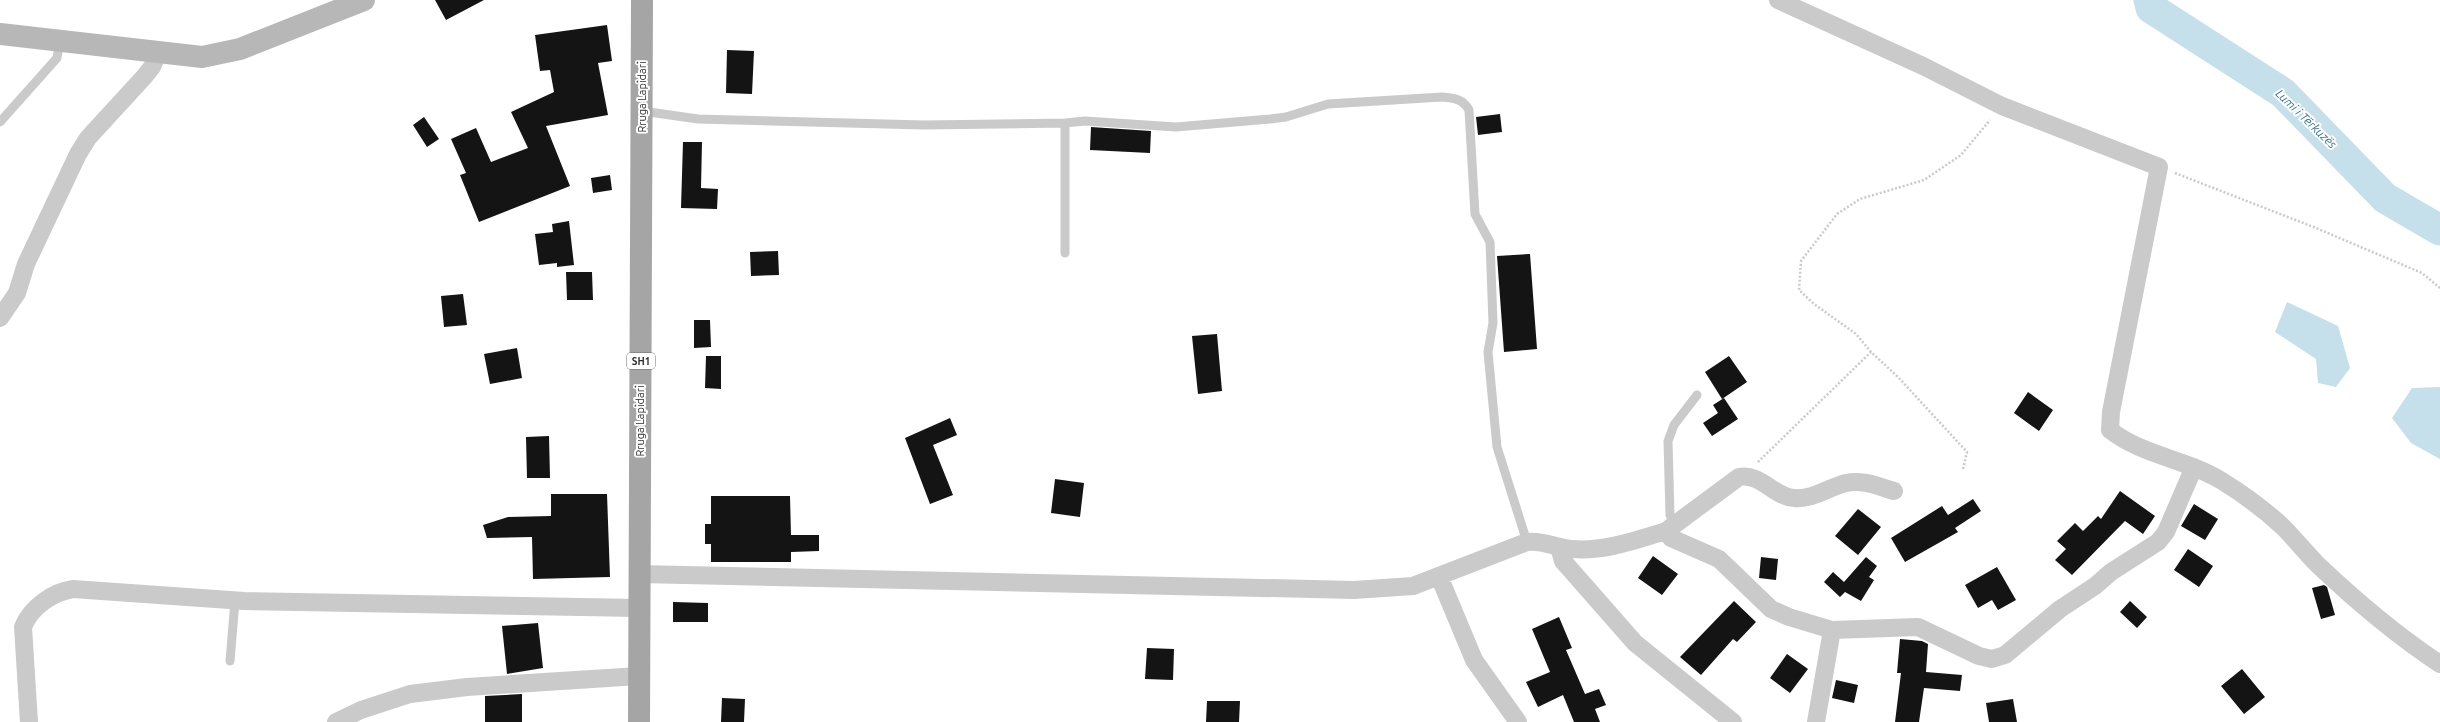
<svg xmlns="http://www.w3.org/2000/svg" width="2440" height="722" viewBox="0 0 2440 722" font-family="Ubuntu,sans-serif">
  <rect width="100%" height="100%" fill="#fff"/>
  <path fill="#c5dfeb" d="M2287,302l51,24 12,42 -14,19 -18,-4 -2,-24 -41,-27z
    M2440,387v72l-29,-16 -19,-25 20,-30z"/>
  <g fill="none" stroke-linecap="round" stroke-linejoin="round">
    <path stroke="#c5dfeb" stroke-width="31" d="M2149,0l2,8 132,85 102,105 55,32"/>
  </g>
  <path fill="#141414" d="M435,0h49l-38,20z
    M607,25l5,36 -14,2 10,52 -62,11 24,60 -91,36 -19,-47 6,-2 -15,-34 25,-11 15,34 37,-14 -17,-36 43,-20 -4,-22 -10,1 -5,-36z
    M727,50l27,1 -2,43 -26,-1z
    M1500,114l2,18 -24,3 -2,-18z
    M424,117l15,22 -12,8 -14,-22z
    M1091,127l60,4 -1,22 -60,-3z
    M683,142h19l-1,46 17,1 -1,20 -36,-1z
    M610,175l2,15 -19,3 -2,-15z
    M569,221l5,44 -17,2v-4l-18,2 -4,-31 18,-2 -1,-8z
    M778,251l1,24 -28,1 -1,-24z
    M1530,254l7,95 -33,3 -7,-96z
    M566,272h26l1,28h-26z
    M463,294l4,31 -23,2 -3,-31z
    M694,320h16l1,27 -17,1z
    M1217,334l5,57 -24,3 -6,-58z
    M517,348l5,30 -32,6 -6,-30z
    M706,356h15v33l-16,-1z
    M1729,356l18,26 -25,17 -17,-27z
    M2028,392l25,18 -14,21 -25,-18z
    M1724,398l14,21 -26,17 -9,-13 15,-10 -5,-8z
    M950,418l7,17 -24,10 20,50 -23,9 -25,-66z
    M549,436l1,42h-23l-1,-41z
    M1055,479l29,4 -4,34 -29,-4z
    M2120,491l35,25 -12,18 -18,-13 -53,54 -17,-15 11,-11 -9,-8 18,-18 8,8 15,-15 3,3z
    M551,494h56l3,83 -77,2 -1,-42 -45,1 -4,-13 25,-8 43,-1z
    M711,496h79l1,39h28v16l-28,1v10h-80v-18h-6v-20h6z
    M1973,499l8,12 -26,17 3,4 -53,30 -14,-24 51,-32 6,9z
    M2194,504l24,15 -13,21 -24,-14z
    M1858,509l23,18 -23,28 -23,-19z
    M2188,549l25,17 -14,21 -25,-17z
    M1653,556l25,18 -16,21 -24,-17z
    M1761,557l17,2 -2,21 -17,-2z
    M1866,557l11,9 -8,11 5,3 -13,21 -16,-9 -5,5 -16,-15 9,-10 11,10z
    M1997,567l19,33 -18,10 -6,-10 -14,8 -13,-23z
    M2324,585l3,2 8,28 -14,4 -9,-31z
    M1734,601l22,21 -19,20 -4,-3 -32,36 -21,-18z
    M2130,601l17,16 -10,11 -17,-16z
    M673,602l35,1v19h-35z
    M1559,617l13,31 -6,2 19,44 14,-5 7,16 -11,4 5,13h-26l-11,-27 -25,12 -12,-25 24,-10 -18,-43z
    M538,623l5,45 -36,6 -5,-48z
    M1900,639l22,2 6,3 -2,28 36,3 -2,16 -36,-3 -5,34h-24l6,-49h-4z
    M1147,648l27,1 -1,31 -28,-1z
    M1787,654l21,15 -18,24 -20,-15z
    M2242,669l23,28 -21,17 -23,-28z
    M1836,680l22,5 -4,18 -22,-5z
    M522,694v28h-37v-26z
    M722,698l23,1 -1,23h-23z
    M2013,699l4,23h-28l-3,-19z
    M1207,701h33l-1,21h-33z"/>
  <g fill="none" stroke-linecap="round" stroke-linejoin="round">
    <path stroke="#cacaca" stroke-width="2.5" stroke-dasharray="2 2" stroke-linecap="butt" d="M2175,173l141,55 106,45 18,15
      M1758,462l113,-110
      M1963,469l4,-17 -69,-75 -27,-25 -15,-18 -42,-30 -15,-14 2,-29 36,-47 23,-15 64,-19 37,-25 29,-35"/>
    <path stroke="#cacaca" stroke-width="9" d="M642,111l56,8 226,6 141,-2 20,-2 91,6 94,-8 16,-2 42,-13 114,-7c12,1 21,2 27,13l6,104 15,28 3,81 -5,29 9,95 30,95
      M0,122l57,-64 3,-17
      M1065,253v-130
      M1675,524l-5,-9 -2,-74 6,-16 23,-30
      M230,661l5,-60"/>
    <path stroke="#cacaca" stroke-width="18" d="M1778,0l145,66 79,40 157,61 -48,245 -1,18c33,26 77,29 112,51 21,13 44,30 61,46 12,12 23,26 35,38 38,36 78,70 122,99
      M0,318l17,-25 9,-29 52,-110 10,-16 56,-61 8,-10 6,-14
      M1666,531l73,-54c22,-4 35,20 55,21 19,2 35,-11 52,-15 16,-4 34,4 48,8
      M1559,547l4,14 72,82 98,79
      M639,574l715,16 59,-4 114,-44c16,-2 30,6 45,7 31,3 64,-9 94,-18l5,7 48,21 52,50 18,8 43,13 86,-3 61,29 13,3 13,-4 55,-46 35,-23 16,-14 47,-30 8,-10 28,-65
      M1439,576l35,84 44,62
      M29,722l-6,-95c8,-20 30,-35 50,-38l171,12 395,7
      M336,722l25,-12 49,-16 57,-7 172,-11
      M1816,722l16,-92"/>
    <path stroke="#b7b7b7" stroke-width="22" d="M0,34l202,23 38,-8 124,-49"/>
    <path stroke="#a5a5a5" stroke-width="22" d="M639,722l3,-722"/>
  </g>
  <g text-anchor="middle" stroke-width="4" stroke-linejoin="round" paint-order="stroke">
    <rect fill="#fff" stroke="#6c6c6c" stroke-width="1" x="627" y="353" width="28" height="16" rx="3"/>
    <g font-size="10" font-weight="bold" fill="#2d2d2d">
      <text x="641" y="365">SH1</text>
    </g>
    <g font-size="11" fill="#2d2d2d" stroke="#fff">
      <text transform="translate(642 97) rotate(-90)" y="4">Rruga Lapidari</text>
      <text transform="translate(640 421) rotate(-90)" y="4">Rruga Lapidari</text>
    </g>
    <g font-size="12" font-style="italic" fill="#3a748f" stroke="#fff">
      <text transform="translate(2306 119) rotate(44)" y="4">Lumi i Tërkuzës</text>
    </g>
  </g>
</svg>
